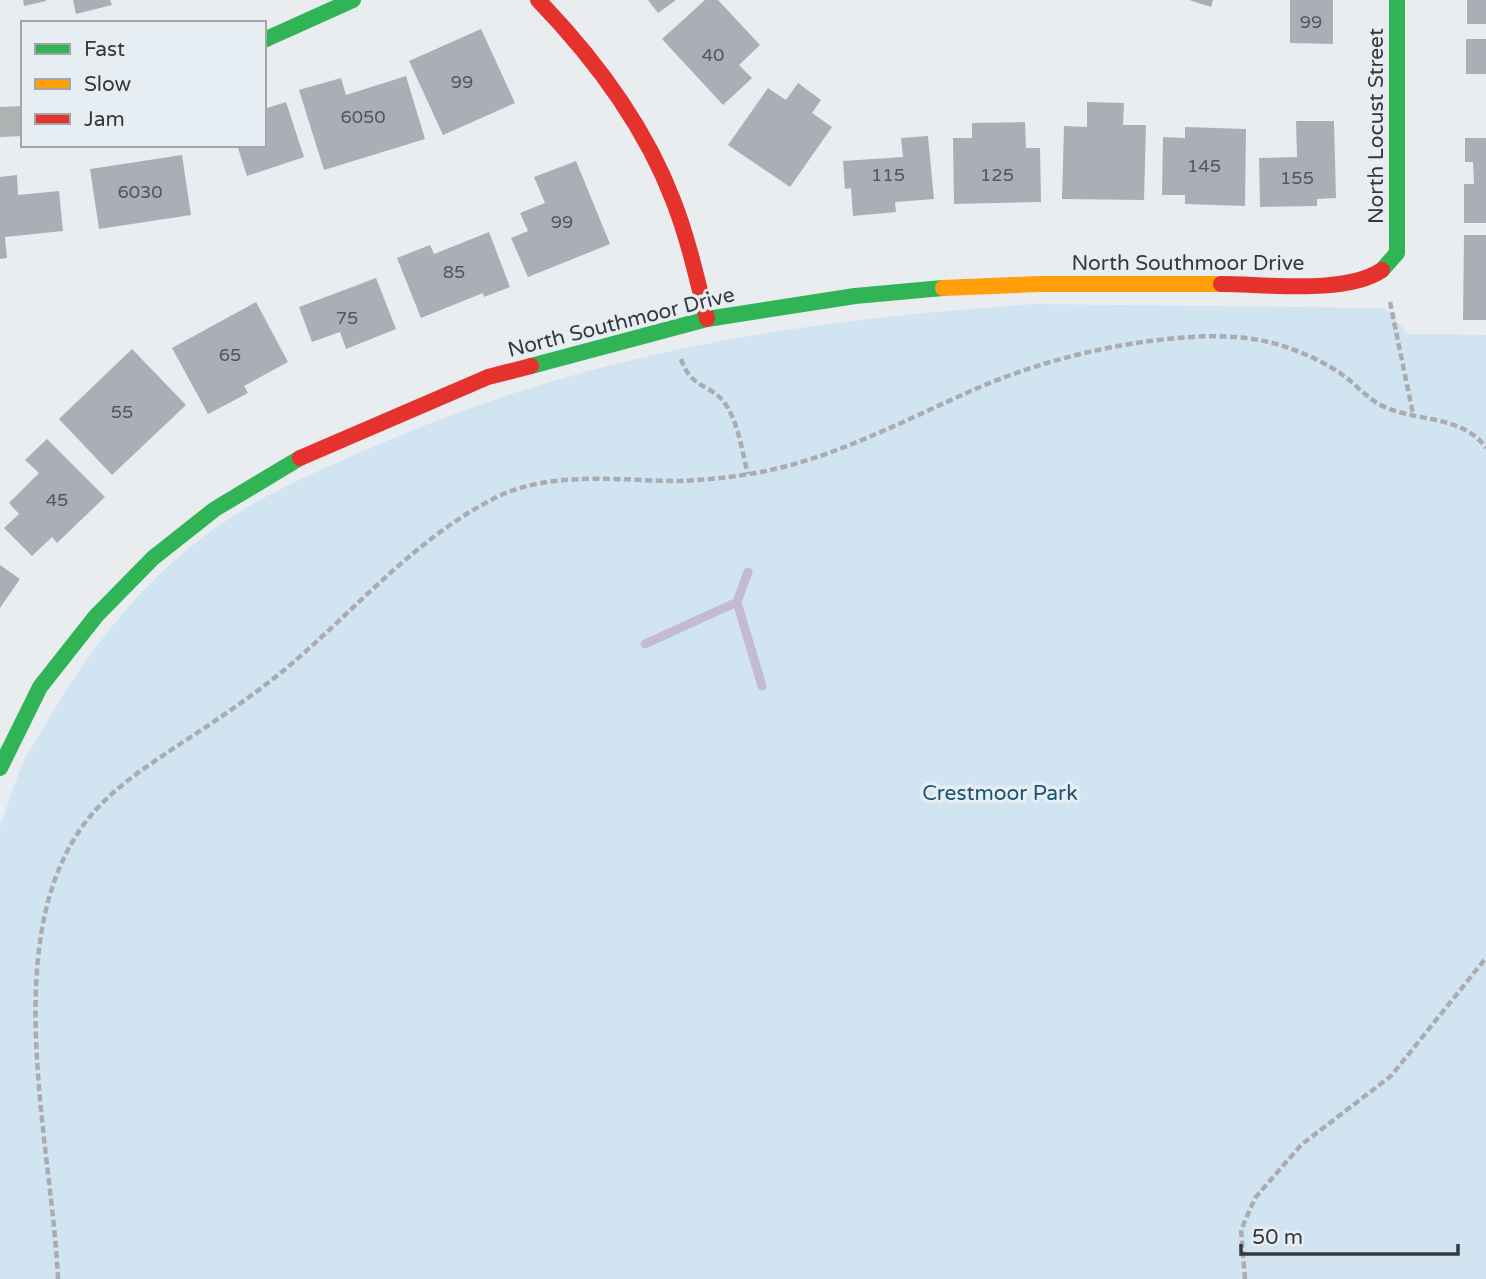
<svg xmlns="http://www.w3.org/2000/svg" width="1486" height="1279" viewBox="0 0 1486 1279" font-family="'Varela Round',sans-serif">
  <rect width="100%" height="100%" fill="#eaedf0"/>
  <path fill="#d0e4f1" d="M1035,304l350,4 23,26 78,1v944h-1486v-452c7,-20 13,-40 21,-59 6,-15 16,-29 24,-43 43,-74 98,-146 169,-196 49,-35 103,-58 159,-82 218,-96 426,-127 662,-143z"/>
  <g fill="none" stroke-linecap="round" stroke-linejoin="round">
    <path stroke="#c3bad8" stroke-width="9" d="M748,572l-11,30 25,84
      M645,644l92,-42"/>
  </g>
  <path fill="#aaaeb7" d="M23,0h23v1l-22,5z
    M73,0h37l2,5 -36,9z
    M648,0h28l-18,13z
    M705,0h13l42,45 -21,20 13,13 -29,27 -61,-66z
    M1189,0h24l-2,7z
    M1290,0h43v44l-43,-1z
    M1467,0h19v24h-19z
    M481,29l34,74 -72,32 -34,-74z
    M1466,39h20v35h-20z
    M406,76l19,63 -101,31 -25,-80 42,-12 5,17z
    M798,83l23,17 -9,13 20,14 -42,60 -62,-42 40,-57 18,12z
    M286,102l18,55 -57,19 -10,-31h27v-36z
    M1087,102l37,1 -1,22h23l-2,75 -82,-1 2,-73 23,1z
    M1296,121h38l2,77 -19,1v7l-57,1 -1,-49 38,-1z
    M1025,122l1,26h14l1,54 -87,2 -1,-66h19v-15z
    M1185,127l61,2 -1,77 -60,-2v-9h-23l1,-58 22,1z
    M928,136l6,63 -39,3 1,10 -43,4 -2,-28 -6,1 -2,-28 60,-4 -2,-19z
    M1465,138h21v85h-22v-39h10l-1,-22h-8z
    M182,155l9,60 -92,14 -9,-60z
    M576,161l34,83 -82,33 -17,-39 17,-7 -8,-18 25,-10 -11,-26z
    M17,175l1,20 41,-4 4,40 -58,6 2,21 -7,1v-82z
    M489,232l21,55 -26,10 -1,-4 -62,25 -24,-60 33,-13 4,9z
    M1464,235h22v85h-23z
    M376,278l20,51 -50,20 -6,-17 -28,10 -13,-35z
    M256,302l32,60 -44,24 4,7 -40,21 -36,-66z
    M132,349l54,56 -74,70 -53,-56z
    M47,439l58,58 -48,46 -5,-6 -20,19 -28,-28 15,-14 -10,-11 30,-30 -14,-13z
    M0,565l20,14 -20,29z"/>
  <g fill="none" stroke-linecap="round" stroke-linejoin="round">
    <path stroke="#abacaf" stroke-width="4.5" stroke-dasharray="7 3.5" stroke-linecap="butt" d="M1390,302l23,112
      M681,359c10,31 31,24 45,46 13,20 16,47 22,69
      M58,1279c-6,-132 -57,-324 18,-443 26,-42 67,-67 107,-94 34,-22 68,-45 100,-71 70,-58 131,-133 214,-174 55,-27 124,-16 183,-16 27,-1 54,-4 81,-9 73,-14 142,-51 210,-81 65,-29 137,-47 207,-53 34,-3 69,-3 102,7 22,7 45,17 64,31 14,10 24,24 41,31 33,15 78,8 101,41
      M1245,1279l-4,-49 14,-32 46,-53 90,-69 95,-118"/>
    <path stroke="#afb2b3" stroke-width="30" d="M0,122l23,-1"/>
    <path stroke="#30b455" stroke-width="16" d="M264,40l89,-40
      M1382,270l15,-17v-253
      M531,366l176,-47 148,-23 88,-8
      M0,768l40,-81 56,-71 57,-58 62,-49 85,-51"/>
    <path stroke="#ff9f0a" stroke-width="16" d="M943,288l96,-4h182"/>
    <path stroke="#e5322d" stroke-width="16" d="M538,0c56,58 106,124 135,200 15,38 24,79 34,119
      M1221,284c44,0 124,11 161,-14
      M300,458l188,-81 43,-11"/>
  </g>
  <g text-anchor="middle" stroke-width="7" stroke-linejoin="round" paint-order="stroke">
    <g font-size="18" fill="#53565a">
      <text x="1311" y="28">99</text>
      <text x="713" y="61">40</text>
      <text x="462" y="88">99</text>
      <text x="363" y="123">6050</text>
      <text x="1204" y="172">145</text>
      <text x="888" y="181">115</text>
      <text x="997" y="181">125</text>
      <text x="1297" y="184">155</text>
      <text x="140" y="198">6030</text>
      <text x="562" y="228">99</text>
      <text x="454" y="278">85</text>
      <text x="347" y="324">75</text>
      <text x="230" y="361">65</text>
      <text x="122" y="418">55</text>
      <text x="57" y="506">45</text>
    </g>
    <g font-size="21" fill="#36393b" stroke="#e7eef3">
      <text transform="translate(1376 126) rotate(-90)" y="7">North Locust Street</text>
      <text x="1188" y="270">North Southmoor Drive</text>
      <text transform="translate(621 322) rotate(-14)" y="7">North Southmoor Drive</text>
    </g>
    <g font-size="21" fill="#1b526e" stroke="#e7eef3">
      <text x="1000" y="800">Crestmoor Park</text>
    </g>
  </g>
  <rect x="21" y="21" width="245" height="126" fill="#e7eef3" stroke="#a0a6a9" stroke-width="2"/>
  <rect x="35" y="44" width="35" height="10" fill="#30b455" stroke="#a0a6a9" stroke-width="2"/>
  <text x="84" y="56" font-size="21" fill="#36393b">Fast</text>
  <rect x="35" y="79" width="35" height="10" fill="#ff9f0a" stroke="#a0a6a9" stroke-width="2"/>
  <text x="84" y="91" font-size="21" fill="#36393b">Slow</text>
  <rect x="35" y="114" width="35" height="10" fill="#e5322d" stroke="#a0a6a9" stroke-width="2"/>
  <text x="84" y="126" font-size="21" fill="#36393b">Jam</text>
  <path d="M1241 1244v10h217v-10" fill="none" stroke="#36393b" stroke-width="3.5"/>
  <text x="1252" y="1244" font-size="21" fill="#36393b" stroke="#e7eef3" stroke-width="5" paint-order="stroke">50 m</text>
</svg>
